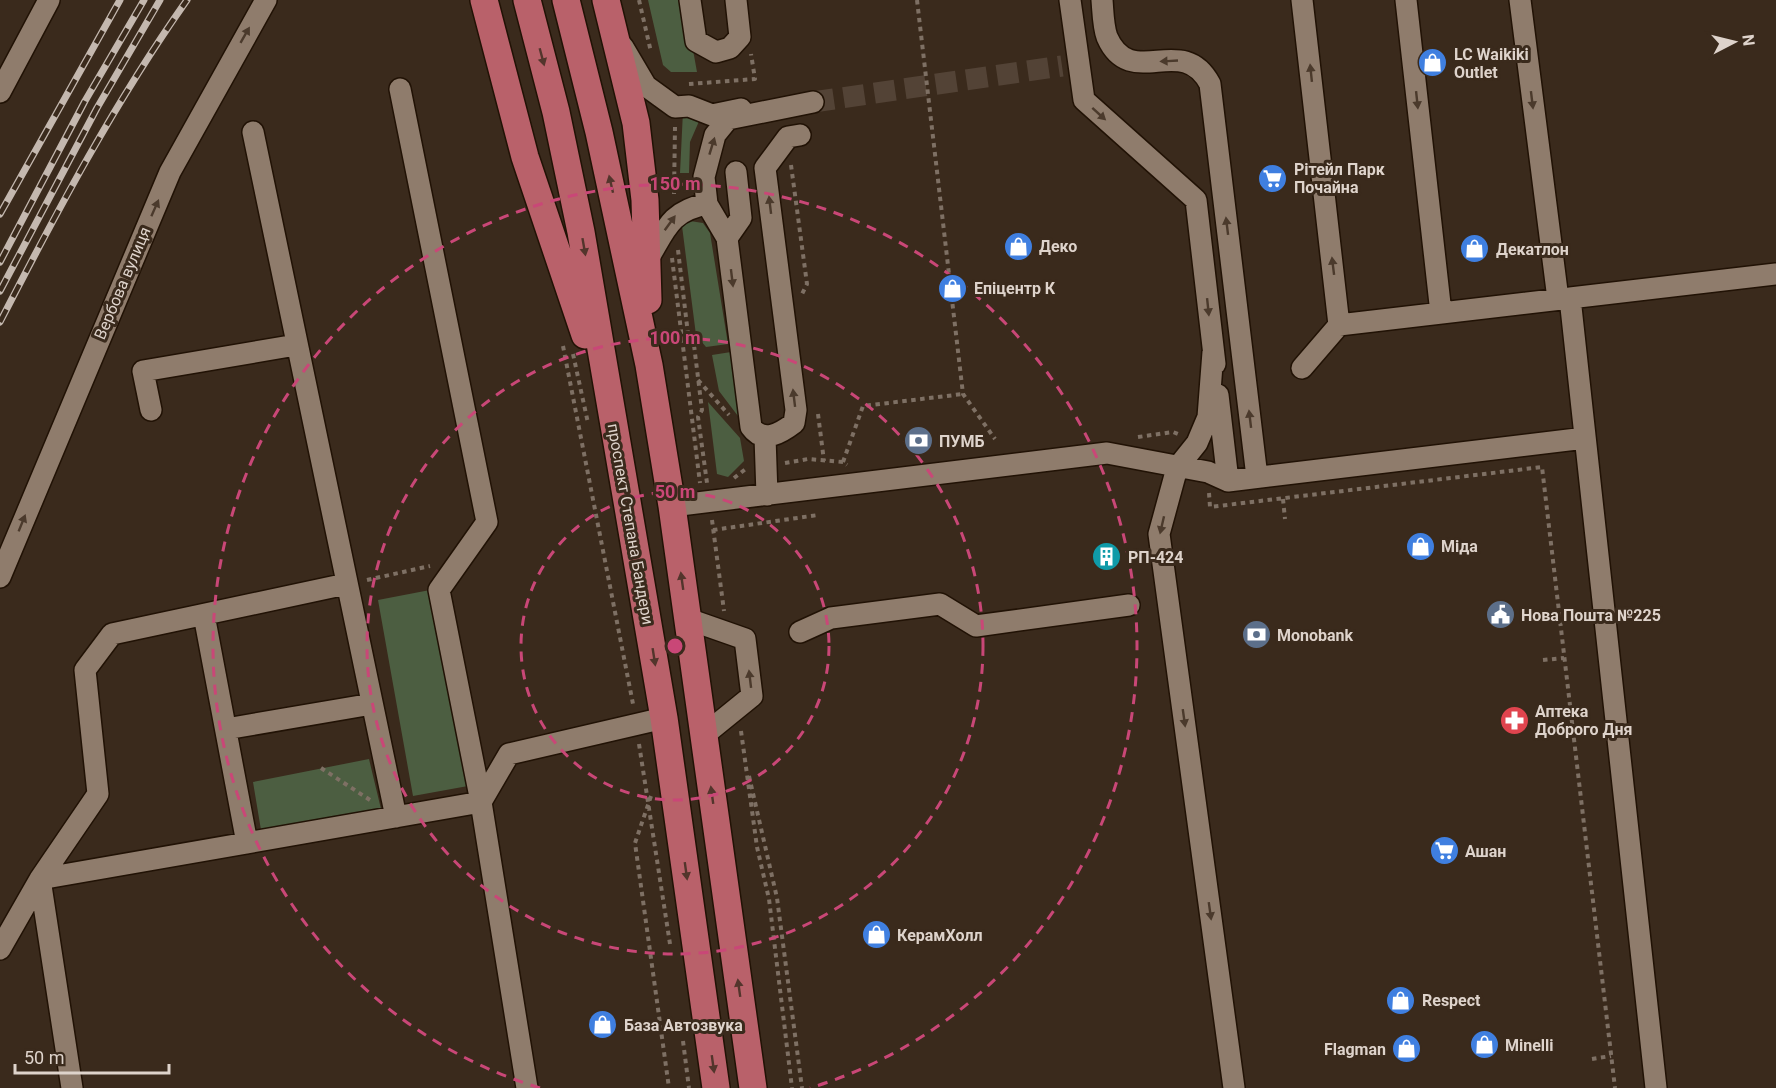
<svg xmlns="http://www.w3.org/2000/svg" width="1776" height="1088" viewBox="0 0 1776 1088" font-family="Roboto,sans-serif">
  <rect width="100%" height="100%" fill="#3a2a1c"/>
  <path fill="#4c5e41" d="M648,0h36l13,72h-26l-8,-7z
    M683,111l17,8 -10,23 -1,31h-9z
    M690,221l13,2 7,10 18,111 -22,3 -10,-12 -14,-109z
    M731,352l10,68 -22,-29 -7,-36z
    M708,402l32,36 4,23 -16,16 -11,-3z
    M430,590l38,196 -55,10 -35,-196z
    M369,759l12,50 -120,21 -8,-48z"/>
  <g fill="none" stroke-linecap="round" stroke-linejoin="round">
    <path stroke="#534336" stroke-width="21" stroke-dasharray="21 10" stroke-linecap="butt" d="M813,102l249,-36"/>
    <defs>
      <path id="minor" d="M690,0l6,41 20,11 14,-4 10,-11 -4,-37
        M1070,0l14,100 112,100 19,164
        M1102,0c1,11 1,26 5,37 24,55 75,-6 103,47l47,393
        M1302,0l37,325
        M1406,0l35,313
        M1520,0l38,299
        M623,47l23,39 29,21 14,-1 23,9 29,-6
        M400,89l87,433 -48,68 42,212 46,286
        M0,92l49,-92
        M253,132l143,685
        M800,135l-12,2 -23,31 31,242 -2,13c-13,10 -31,21 -43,4l-24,-189 -20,-34 -3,-27 11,-42 13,-16 85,-17
        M727,238l14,-20 -5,-46
        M648,259c18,-30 22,-48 59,-55
        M1570,298l86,790
        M1213,352l-5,65 -11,26 -20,25 -18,66 75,554
        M1302,368l37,-43 437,-51
        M1218,395l10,86
        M151,410l-8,-39 153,-26
        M765,437l2,58
        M672,506l435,-53 101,19 20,9 357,-43
        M0,577l170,-405 96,-172
        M204,615l43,228
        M688,619l57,20 7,57 -48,39
        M800,632l31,-14 109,-14 36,22 153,-21
        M226,729l146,-25
        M481,802l28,-48 155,-36
        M40,879l441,-77
        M40,879l32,209
        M0,949l40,-70 58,-85 -13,-124 27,-36 234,-50"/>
      <path id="major" d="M484,0l41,157 60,178
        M527,0l29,112 25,120 83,486 52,370
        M566,0l33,132 50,233 23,141 81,582
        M606,0l30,123 9,77 3,100"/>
    </defs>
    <use href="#minor" stroke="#211205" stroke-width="24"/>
    <use href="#major" stroke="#211205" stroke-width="30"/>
    <path stroke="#7e7064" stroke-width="4" stroke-dasharray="4.5 4.5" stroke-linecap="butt" d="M639,0l12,52
      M917,0l46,394 32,45
      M689,84l66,-5 -4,-25
      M791,165l16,119 -5,10
      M674,194l1,-67
      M678,250l10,84 5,3 9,73 -4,7 9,66
      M672,258l28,225
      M563,346l70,358
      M573,354l15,69
      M698,380l31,35
      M818,414l6,47
      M1138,437l35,-5 5,2
      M843,462l20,-56 100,-12
      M785,463l23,-4 35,3 4,3
      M734,478l13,-10
      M1209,493l1,14 332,-40 73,621
      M1283,499l2,20
      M712,520l12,91
      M713,530l105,-15
      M367,580l63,-14
      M1543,660l21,-2
      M741,731l16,116 12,52 23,189
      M639,744l31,200
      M321,768l49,32
      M749,776l28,122 25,190
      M651,796l-16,47 34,245
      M683,1041l6,47
      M1592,1059l19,-3"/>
    <use href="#minor" stroke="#8f7c6c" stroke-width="21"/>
    <use href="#major" stroke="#b9616a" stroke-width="27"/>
    <defs>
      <path id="rail" d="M0,214l120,-214
        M0,262l85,-161 59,-101
        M0,291l97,-183 63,-108
        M0,322c57,-111 115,-220 187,-322"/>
    </defs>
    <use href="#rail" stroke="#c4b8af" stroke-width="7"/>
    <use href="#rail" stroke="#3a2a1c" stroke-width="4.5" stroke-dasharray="14" stroke-linecap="butt"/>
  </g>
  <defs><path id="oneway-solid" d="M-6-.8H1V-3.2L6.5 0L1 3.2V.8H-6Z" transform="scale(1.5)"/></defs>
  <g fill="#4b3a2c">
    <use href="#oneway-solid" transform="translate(245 35) rotate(-60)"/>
    <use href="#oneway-solid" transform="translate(1169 61) rotate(177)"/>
    <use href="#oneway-solid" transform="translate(1311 73) rotate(-96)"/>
    <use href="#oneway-solid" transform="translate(1417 100) rotate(84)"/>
    <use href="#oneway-solid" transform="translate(1532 100) rotate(83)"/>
    <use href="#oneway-solid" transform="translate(1099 114) rotate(42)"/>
    <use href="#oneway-solid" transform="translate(712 146) rotate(-73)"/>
    <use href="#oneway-solid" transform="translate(770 205) rotate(-97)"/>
    <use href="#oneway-solid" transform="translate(155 208) rotate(-66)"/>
    <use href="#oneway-solid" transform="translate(670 223) rotate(-54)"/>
    <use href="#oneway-solid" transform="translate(1227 226) rotate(-97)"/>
    <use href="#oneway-solid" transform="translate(1333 266) rotate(-97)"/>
    <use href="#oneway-solid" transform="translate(732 278) rotate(83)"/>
    <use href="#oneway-solid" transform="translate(1208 307) rotate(84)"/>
    <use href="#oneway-solid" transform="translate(794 398) rotate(-97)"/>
    <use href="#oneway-solid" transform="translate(1250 419) rotate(-97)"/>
    <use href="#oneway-solid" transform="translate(22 523) rotate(-68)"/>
    <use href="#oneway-solid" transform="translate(1162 525) rotate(103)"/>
    <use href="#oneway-solid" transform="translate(750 679) rotate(-97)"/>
    <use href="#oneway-solid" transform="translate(1184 718) rotate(82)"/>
    <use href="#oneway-solid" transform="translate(1210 911) rotate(82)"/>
  </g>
  <g fill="#53352c">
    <use href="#oneway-solid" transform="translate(542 57) rotate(75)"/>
    <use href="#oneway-solid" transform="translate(611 184) rotate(-103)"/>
    <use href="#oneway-solid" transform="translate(584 247) rotate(80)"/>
    <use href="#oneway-solid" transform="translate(682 581) rotate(-98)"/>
    <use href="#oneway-solid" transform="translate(654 657) rotate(81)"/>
    <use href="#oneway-solid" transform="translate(712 795) rotate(-98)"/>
    <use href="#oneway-solid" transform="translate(686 871) rotate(82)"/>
    <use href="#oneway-solid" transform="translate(739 988) rotate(-98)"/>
    <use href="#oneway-solid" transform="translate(713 1064) rotate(82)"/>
  </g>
  <g fill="none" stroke="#c94777" stroke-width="3" stroke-dasharray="10 8">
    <circle cx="675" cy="646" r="154"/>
    <circle cx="675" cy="646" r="308"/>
    <path d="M540 1088A462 462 0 1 1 810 1088"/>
  </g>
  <defs>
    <symbol id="shop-disc" viewBox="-11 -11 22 22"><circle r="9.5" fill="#3f7fe0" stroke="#3a2a1c"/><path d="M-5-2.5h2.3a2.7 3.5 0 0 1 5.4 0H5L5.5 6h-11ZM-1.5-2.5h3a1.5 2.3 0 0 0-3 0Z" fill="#fff"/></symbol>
    <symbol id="supermarket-disc" viewBox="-11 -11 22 22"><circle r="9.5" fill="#3f7fe0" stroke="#3a2a1c"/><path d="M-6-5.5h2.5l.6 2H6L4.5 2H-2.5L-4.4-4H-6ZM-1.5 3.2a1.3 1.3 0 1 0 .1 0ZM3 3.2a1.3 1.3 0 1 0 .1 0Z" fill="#fff"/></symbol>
    <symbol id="bank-disc" viewBox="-11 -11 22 22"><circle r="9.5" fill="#5c6f8a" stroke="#3a2a1c"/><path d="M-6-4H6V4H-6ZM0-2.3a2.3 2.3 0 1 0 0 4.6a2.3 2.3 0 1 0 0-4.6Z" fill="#fff"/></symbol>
    <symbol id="building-disc" viewBox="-11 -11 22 22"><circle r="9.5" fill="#0f9aa8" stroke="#3a2a1c"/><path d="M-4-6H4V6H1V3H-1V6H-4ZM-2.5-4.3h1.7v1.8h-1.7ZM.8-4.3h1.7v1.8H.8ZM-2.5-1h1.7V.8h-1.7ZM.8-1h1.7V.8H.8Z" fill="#fff"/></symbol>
    <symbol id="civic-disc" viewBox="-11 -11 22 22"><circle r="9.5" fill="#5c6f8a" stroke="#3a2a1c"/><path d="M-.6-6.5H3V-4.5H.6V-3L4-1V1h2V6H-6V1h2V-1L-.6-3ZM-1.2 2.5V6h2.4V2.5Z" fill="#fff"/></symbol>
    <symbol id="pharmacy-disc" viewBox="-11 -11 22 22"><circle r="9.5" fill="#e0444e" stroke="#3a2a1c"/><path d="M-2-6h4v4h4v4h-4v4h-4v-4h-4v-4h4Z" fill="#fff"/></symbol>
  </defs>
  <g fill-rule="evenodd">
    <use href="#shop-disc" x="1416" y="46" width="33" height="33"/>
    <use href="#supermarket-disc" x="1256" y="162" width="33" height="33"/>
    <use href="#shop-disc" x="1002" y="230" width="33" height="33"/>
    <use href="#shop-disc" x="1458" y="232" width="33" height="33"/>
    <use href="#shop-disc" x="936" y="272" width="33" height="33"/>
    <use href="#bank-disc" x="902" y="424" width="33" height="33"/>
    <use href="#shop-disc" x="1404" y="530" width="33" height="33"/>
    <use href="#building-disc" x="1090" y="540" width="33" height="33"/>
    <use href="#civic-disc" x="1484" y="598" width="33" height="33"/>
    <use href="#bank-disc" x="1240" y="618" width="33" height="33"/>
    <use href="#pharmacy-disc" x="1498" y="704" width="33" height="33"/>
    <use href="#supermarket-disc" x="1428" y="834" width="33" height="33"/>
    <use href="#shop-disc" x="860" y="918" width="33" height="33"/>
    <use href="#shop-disc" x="1384" y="984" width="33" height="33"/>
    <use href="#shop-disc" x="586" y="1008" width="33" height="33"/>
    <use href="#shop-disc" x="1468" y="1028" width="33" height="33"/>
    <use href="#shop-disc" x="1390" y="1032" width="33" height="33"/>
  </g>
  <g text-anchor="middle" stroke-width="6" stroke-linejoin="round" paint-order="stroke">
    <g font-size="16" font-weight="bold" fill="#ded3cb" stroke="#3a2a1c" text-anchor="start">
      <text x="1454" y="60">LC Waikiki<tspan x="1454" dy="18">Outlet</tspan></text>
      <text x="1294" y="175">Рітейл Парк<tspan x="1294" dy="18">Почайна</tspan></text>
      <text x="1039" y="252">Деко</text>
      <text x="1496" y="255">Декатлон</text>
      <text x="974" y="294">Епіцентр К</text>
      <text x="939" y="447">ПУМБ</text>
      <text x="1441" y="552">Міда</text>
      <text x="1128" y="563">РП-424</text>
      <text x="1521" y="621">Нова Пошта №225</text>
      <text x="1277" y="641">Monobank</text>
      <text x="1535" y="717">Аптека<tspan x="1535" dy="18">Доброго Дня</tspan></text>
      <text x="1465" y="857">Ашан</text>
      <text x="897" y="941">КерамХолл</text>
      <text x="1422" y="1006">Respect</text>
      <text x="624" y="1031">База Автозвука</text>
      <text x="1505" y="1051">Minelli</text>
      <text x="1386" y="1055" text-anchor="end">Flagman</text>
    </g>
    <g font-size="16" fill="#ded3cb" stroke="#3a2a1c">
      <text transform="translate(122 283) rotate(-67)" y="6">Вербова вулиця</text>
      <text transform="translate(631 524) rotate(80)" y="6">проспект Степана Бандери</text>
    </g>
  </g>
  <circle cx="675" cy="646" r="9" fill="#c94777" stroke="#3a2a1c" stroke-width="3"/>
  <g font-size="18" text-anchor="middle" font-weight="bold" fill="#c94777" stroke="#3a2a1c" stroke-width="6" stroke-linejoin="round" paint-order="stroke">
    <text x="675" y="190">150 m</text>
    <text x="675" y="344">100 m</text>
    <text x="675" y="498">50 m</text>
  </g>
  <g transform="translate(1734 42) rotate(83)" stroke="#3a2a1c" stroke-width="4.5" paint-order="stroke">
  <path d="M0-4.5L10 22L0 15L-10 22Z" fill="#ded3cb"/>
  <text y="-9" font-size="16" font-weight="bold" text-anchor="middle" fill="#ded3cb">N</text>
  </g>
  <path d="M15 1064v9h154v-9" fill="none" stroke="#ded3cb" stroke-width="3"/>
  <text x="24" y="1064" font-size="18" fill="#ded3cb" stroke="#3a2a1c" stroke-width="4.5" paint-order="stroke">50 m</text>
</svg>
